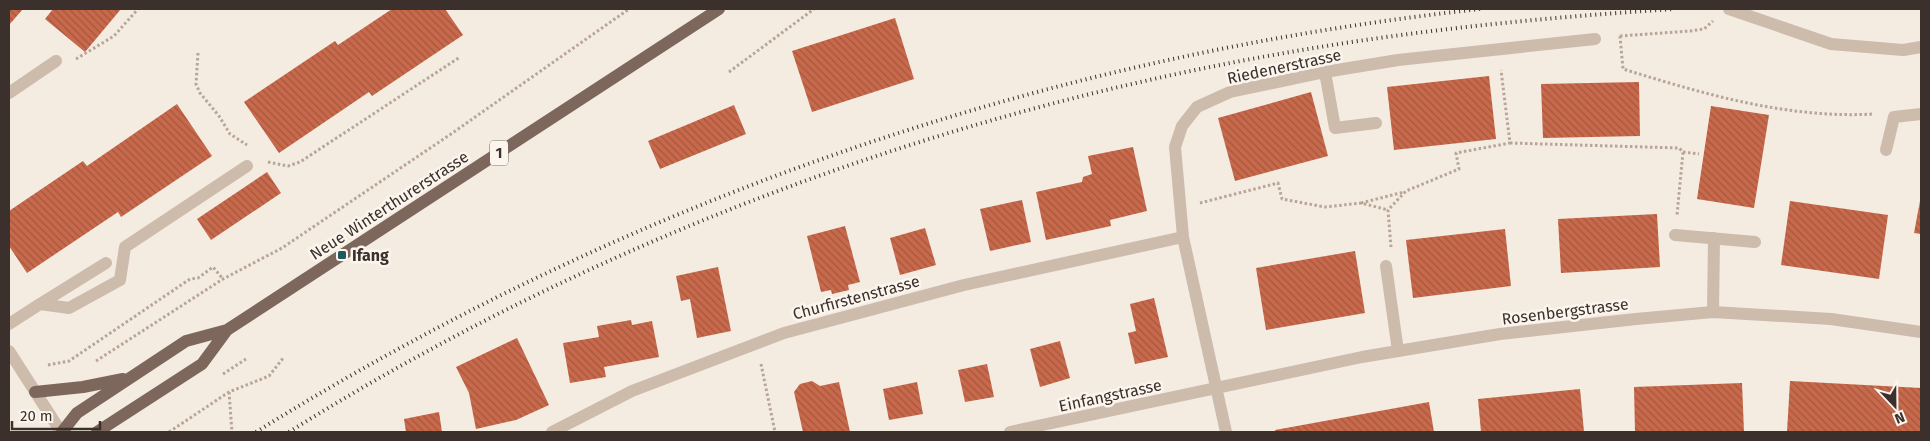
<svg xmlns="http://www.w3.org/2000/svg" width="1930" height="441" viewBox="0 0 1930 441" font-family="'Fira Sans',sans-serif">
  <defs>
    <pattern id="building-back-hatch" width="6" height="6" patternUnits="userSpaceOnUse" patternTransform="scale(1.25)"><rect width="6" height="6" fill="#c8694b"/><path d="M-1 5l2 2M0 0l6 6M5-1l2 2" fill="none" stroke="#a4573f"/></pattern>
  </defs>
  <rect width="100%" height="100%" fill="#f4ebe1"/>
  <path fill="url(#building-back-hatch)" d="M9,9h14l-14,16z
    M53,9h68l-36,43 -40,-33z
    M392,9h53l18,26 -91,61 -3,-4 -90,61 -35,-51 91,-61 3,4z
    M895,18l19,61 -102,33 -20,-61z
    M1489,76l7,63 -102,11 -7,-63z
    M1639,82l1,54 -97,2 -2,-54z
    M1311,92l17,64 -93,25 -17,-63z
    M177,104l35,52 -91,61 -3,-5 -91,61 -18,-27v-35l74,-50 4,5z
    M734,105l12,29 -86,35 -12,-28z
    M1711,106l58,9 -15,93 -57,-9z
    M1133,147l14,64 -37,9 1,6 -65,14 -10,-48 46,-10 1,-5 9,-3 -4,-18z
    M267,172l14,21 -70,47 -14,-21z
    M1022,200l9,42 -41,9 -10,-42z
    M1790,201l98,14 -9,64 -98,-14z
    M1920,201h1v33l-7,-1z
    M1657,214l3,53 -99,6 -3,-54z
    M845,226l15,56 -12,3 1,5 -17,4 -1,-4 -10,2 -14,-56z
    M925,228l11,37 -36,10 -10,-37z
    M1505,229l6,57 -98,12 -7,-58z
    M1355,251l10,62 -99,17 -10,-62z
    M718,267l13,64 -34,7 -7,-39 -9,2 -5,-25z
    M1154,298l14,59 -33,7 -7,-31 8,-2 -6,-27z
    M631,320l1,5 20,-4 7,36 -55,10 2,10 -36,6 -7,-40 36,-6 -2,-11z
    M517,338l32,67 -33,15 -40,9 -7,-36 -13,-26z
    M1060,341l10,37 -30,9 -10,-38z
    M987,364l7,33 -29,5 -7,-32z
    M812,381l8,5 19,-4 11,50h-47l-9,-40 6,-8z
    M1790,381l131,7v44h-134z
    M917,382l6,32 -34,6 -6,-31z
    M1742,383l2,49h-109l-1,-45z
    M1580,389l4,43h-103l-3,-33z
    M1429,402l5,30h-159v-2z
    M439,412l3,20h-36l-2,-13z"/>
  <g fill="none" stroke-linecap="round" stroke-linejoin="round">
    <path stroke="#b9a596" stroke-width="3" stroke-dasharray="2.5 2.5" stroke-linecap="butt" d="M1620,36l3,33c81,25 165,50 251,45
      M1620,36l70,-5 14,-2 9,-8
      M198,53l-2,31 4,9 19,23 11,18 17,11
      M76,59l38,-23 24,-27
      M729,72l85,-63
      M1510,143l169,5 4,4 -6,63
      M1683,152l16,2
      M268,162l20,4 12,-4 160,-105
      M1200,203l78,-20 4,16 43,8 36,-4 27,7
      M1361,203l43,-11
      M1391,247l-3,-37 18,-19 53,-22 -3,-16 54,-10 -9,-73
      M96,361l127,-82 59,-31 169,-114 178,-125
      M761,364l14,68
      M48,365l21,-4 121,-82 8,-1 15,-11 10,12
      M223,374l23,-15
      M229,392l3,40
      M169,432l60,-40 40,-16 15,-19"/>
    <path stroke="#cdbbac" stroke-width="12" d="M1325,72l10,56 41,-5
      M9,93l47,-32
      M1886,150l8,-33 27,-3
      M1675,235l80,7
      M1386,266l12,85
      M40,304l66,-41
      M1713,312l1,-74
      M9,324l31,-20 29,4 51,-28 5,-33 122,-81"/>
    <path stroke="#cdbbac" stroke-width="12" d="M9,351l52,81
      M552,432l80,-41 152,-58 180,-48 219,-48
      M1010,432l352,-75 138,-23 136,-15 77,-7 118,7 90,13
      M1226,432l-43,-195 -8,-90 7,-21 15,-19 33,-15 95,-20 73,-12 197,-21"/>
    <path stroke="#cdbbac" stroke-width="12" d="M1729,9l102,35 72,6 18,-3"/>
    <path stroke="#7d675c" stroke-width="12" d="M35,392l48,-5 40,-8
      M62,432l15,-19 109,-72 41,-11 492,-321
      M97,432l105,-68 25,-34"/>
    <path stroke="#3b302b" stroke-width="4" stroke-dasharray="1 4" stroke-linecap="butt" d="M256,432c375,-233 786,-375 1224,-423
      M289,432c307,-192 655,-322 1013,-382 123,-21 248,-33 373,-41"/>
  </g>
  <rect fill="#1f5a5e" stroke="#fbf5ee" stroke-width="2" x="337" y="250" width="10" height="10" rx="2.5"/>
  <g text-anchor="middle" stroke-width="5" stroke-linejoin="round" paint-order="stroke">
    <rect fill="#fbf5ee" stroke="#756b66" stroke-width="1" x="490" y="140.5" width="18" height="25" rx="4"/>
    <g font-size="15" font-weight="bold" fill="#3b302b">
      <text x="499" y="158">1</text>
    </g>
    <g font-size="16" fill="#3b302b" stroke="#fbf5ee">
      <text transform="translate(1284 66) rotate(-12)" y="6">Riedenerstrasse</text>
      <text transform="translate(389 205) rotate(-33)" y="6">Neue Winterthurerstrasse</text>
      <text transform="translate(856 297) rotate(-15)" y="6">Churfirstenstrasse</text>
      <text transform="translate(1565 311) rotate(-7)" y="6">Rosenbergstrasse</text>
      <text transform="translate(1110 395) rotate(-12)" y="6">Einfangstrasse</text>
    </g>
    <g font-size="16" font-weight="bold" fill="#3b302b" stroke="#fbf5ee" text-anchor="start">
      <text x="352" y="261">Ifang</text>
    </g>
  </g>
  <rect width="1930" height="441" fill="none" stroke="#3b302b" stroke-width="20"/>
  <g transform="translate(1895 406) rotate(158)" stroke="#fbf5ee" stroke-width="4" paint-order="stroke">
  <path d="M0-4L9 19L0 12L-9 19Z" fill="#3b302b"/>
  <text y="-8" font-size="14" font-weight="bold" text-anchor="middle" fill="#3b302b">N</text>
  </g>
  <path d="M12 421v8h88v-8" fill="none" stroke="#3b302b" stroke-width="2.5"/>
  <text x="20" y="421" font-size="15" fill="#3b302b" stroke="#fbf5ee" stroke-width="4" paint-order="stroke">20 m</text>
</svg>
